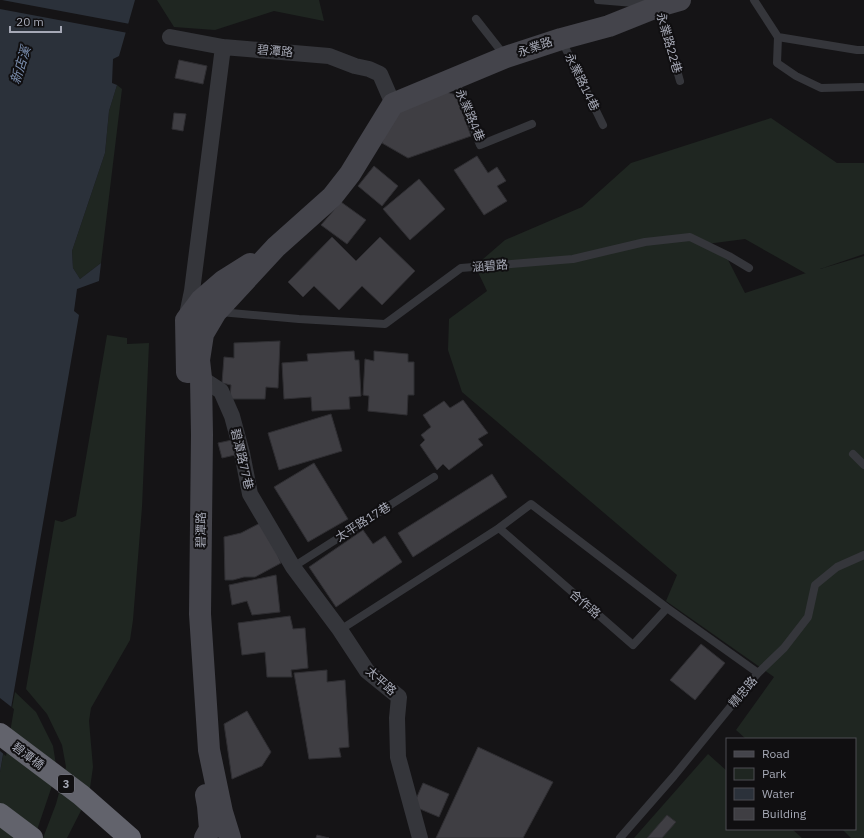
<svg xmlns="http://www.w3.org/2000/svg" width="864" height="838" viewBox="0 0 864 838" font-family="'IBM Plex Sans','Noto Sans TC',sans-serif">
  <rect width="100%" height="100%" fill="#151416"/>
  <path fill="#1f2621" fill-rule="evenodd" d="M157,0h162l5,21 -50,-10 -59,19 -41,-3z
    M117,85l5,4 -21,174 -21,16 -7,-11 -1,-17 33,-98 4,-42z
    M771,118l66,45h27v91l-44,15 44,-13v582h-13l-9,-9h13v-90h-109l-10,-9 38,-53 -108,-76 11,-26 -215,-183 -14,-42 1,-31 38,-28 -12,-25 30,-26 77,-33 49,-44zM745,239l60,34h1l-61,20 -22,-43 -24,-5z
    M107,335l20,3v6l22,-1 -7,164 -9,113 -3,20 -39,68 -2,13 4,46 -4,28 -22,43h-24l13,-34 10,-37 -4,-22 -15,-31 -21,-25 29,-169 7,2 14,-6z
    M15,692l21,20 17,34 4,25 -21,62 -14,5h-22v-66z
    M708,754l19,17v58h65l10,9h-168z"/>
  <path fill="#2b313a" d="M0,0h135l-16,56 -6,3 -1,24 5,2 -8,26 -4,42 -33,98 1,17 7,11 21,-16 -2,18 -22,8 -3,22 5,4 -79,457z"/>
  <path fill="#151416" d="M0,0h2l128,24 -2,9 -128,-24z
    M0,698l14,11 -8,47 -6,-5z"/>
  <path fill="#3f3e43" stroke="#2f2e32" d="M179,60l28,6 -4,18 -28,-6z
    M437,89l19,6 15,41 -63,22 -26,-15 9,-33z
    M174,113l12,1 -3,17 -11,-2z
    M477,156l11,17 9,-6 9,14 -9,5 10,15 -23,14 -30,-45z
    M374,166l24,20 -16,20 -24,-20z
    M419,179l26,30 -35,31 -27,-31z
    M341,202l25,18 -19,24 -26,-19z
    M332,237l24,24 24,-24 35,34 -33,34 -20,-19 -23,24 -25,-24 -11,11 -15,-15z
    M280,341l-2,47 -12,-1 -1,12h-35l1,-14 -9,-2 2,-26 10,1v-15z
    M354,351l1,9h4l2,36 -12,1 1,12 -38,2 -1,-14 -27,2 -2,-36 26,-2 -1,-7z
    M374,351l34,3v8h6v33h-6l-1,20 -39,-4 1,-15 -6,-1 2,-36 9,2z
    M463,400l25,33 -10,6 5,6 -34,25 -6,-6 -6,6 -17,-25 5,-5 -4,-5 10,-8 -8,-12 21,-14 6,7z
    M331,414l11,37 -63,19 -11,-37z
    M232,440l3,15 -13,3 -4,-15z
    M314,463l34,56 -40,23 -34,-55z
    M492,474l15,23 -94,60 -15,-24z
    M264,521l17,42 -26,14h-11l-11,3h-8l-1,-43 17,-4z
    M363,530l10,14 12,-8 17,26 -66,45 -27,-40z
    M276,575l4,37 -28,3 -5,-14 -15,4 -3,-20z
    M290,616l3,13 12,-1 3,40 -17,2 1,7h-25l-2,-25 -23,3 -4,-32z
    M701,644l24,19 -30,37 -25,-20z
    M327,670v12l18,-2 4,67 -10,1 2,9 -32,2 -15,-86z
    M247,711l24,41 -9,14 -30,13 -8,-55z
    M478,747l75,35 -30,56h-87z
    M423,783l26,11 -10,23 -26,-11z
    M667,815l9,7 -14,16h-15z
    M317,835l12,3h-13z"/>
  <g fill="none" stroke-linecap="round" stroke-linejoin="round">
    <path stroke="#35363b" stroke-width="8" d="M598,0l48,4
      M754,0l24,37 -1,26 19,13 25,12 41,-1
      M659,7l21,74
      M476,19l29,37
      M778,37l79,13h7
      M561,39l42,86
      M455,80l25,65 52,-21
      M220,312l79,7 86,5 76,-56 112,-9 72,-17 45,-5 39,19 20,12
      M853,454l11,11
      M499,528l134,117 34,-37
      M293,567l141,-90
      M340,630l159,-102 32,-24 136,104 91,65
      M620,838l54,-62 84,-103 26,-25 24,-31 7,-32 22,-18 27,-12"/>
    <path stroke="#35363b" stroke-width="16" d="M170,37l53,10 106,9 26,10 14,3 11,5 13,30
      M187,315l5,-24 31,-244
      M201,378l20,13 11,25 10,37 8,41 43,73 47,63 27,41 32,26 -2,21 1,39 22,81"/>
    <path stroke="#44444b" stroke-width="22" d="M187,372l-1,-52 15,-20 22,-19 27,-17
      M205,838l5,-9 -2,-23 -2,-11
      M230,838l-8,-26 -13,-62 -9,-136 2,-179 -1,-57 -2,-18 4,-26 13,-22 60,-65 56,-50 18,-23 43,-70 113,-47 55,-18 48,-13 50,-20 21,-6"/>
    <path stroke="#62636c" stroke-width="22" d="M0,734l81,61 49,43
      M0,814l32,24"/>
  </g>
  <g text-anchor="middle" stroke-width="4" stroke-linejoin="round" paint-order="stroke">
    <rect fill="#100f11" stroke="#797b84" stroke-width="1" x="58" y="775" width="16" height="18" rx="3"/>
    <g font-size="11" font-weight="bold" fill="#a6a9b6">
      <text x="66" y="788">3</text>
    </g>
    <g font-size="12" fill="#a6a9b6" stroke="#100f11">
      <text transform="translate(669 43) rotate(74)" y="4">永業路22巷</text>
      <text transform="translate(535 47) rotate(-19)" y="4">永業路</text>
      <text transform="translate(275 51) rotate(5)" y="4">碧潭路</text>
      <text transform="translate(582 82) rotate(64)" y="4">永業路14巷</text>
      <text transform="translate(470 115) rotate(67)" y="4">永業路4巷</text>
      <text transform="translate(490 266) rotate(-5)" y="4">涵碧路</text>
      <text transform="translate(242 459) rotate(77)" y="4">碧潭路77巷</text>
      <text transform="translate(363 522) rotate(-32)" y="4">太平路17巷</text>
      <text transform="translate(201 530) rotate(-89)" y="4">碧潭路</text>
      <text transform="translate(585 604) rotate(41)" y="4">合作路</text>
      <text transform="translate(381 681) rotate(42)" y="4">太平路</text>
      <text transform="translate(743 692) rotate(-50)" y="4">精忠路</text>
      <text transform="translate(28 756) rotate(37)" y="4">碧潭橋</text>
    </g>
    <g font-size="13" font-style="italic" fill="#7d91b2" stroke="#100f11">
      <text transform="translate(20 65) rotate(-73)" y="5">新店溪</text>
    </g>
  </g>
  <rect x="726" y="738" width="130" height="92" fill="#100f11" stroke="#4c4d53"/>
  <rect x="734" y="751" width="20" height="6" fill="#44444b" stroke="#4c4d53"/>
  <text x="762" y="758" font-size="12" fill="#a6a9b6">Road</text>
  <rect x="734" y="768" width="20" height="12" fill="#1f2621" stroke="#4c4d53"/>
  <text x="762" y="778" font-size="12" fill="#a6a9b6">Park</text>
  <rect x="734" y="788" width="20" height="12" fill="#2b313a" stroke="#4c4d53"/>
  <text x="762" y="798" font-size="12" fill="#a6a9b6">Water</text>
  <rect x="734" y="808" width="20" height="12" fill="#3f3e43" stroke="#4c4d53"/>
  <text x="762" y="818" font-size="12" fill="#a6a9b6">Building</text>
  <path d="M10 26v6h51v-6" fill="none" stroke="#a6a9b6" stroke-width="2"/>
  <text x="16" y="26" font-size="12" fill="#a6a9b6" stroke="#100f11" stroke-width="3" paint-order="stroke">20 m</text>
</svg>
